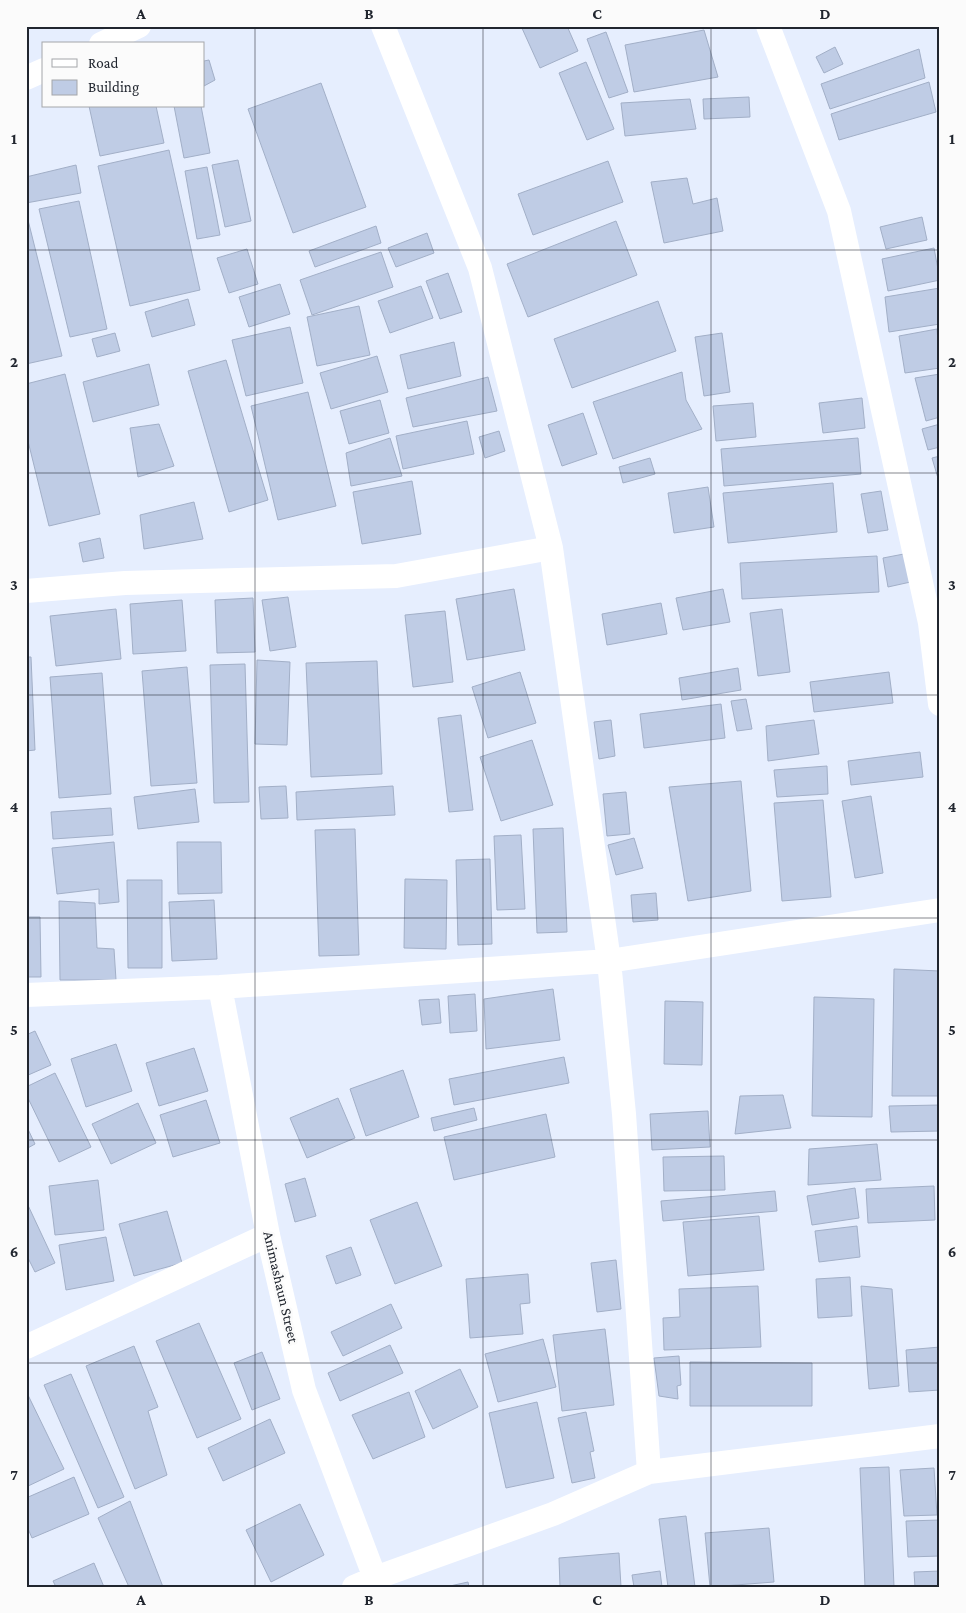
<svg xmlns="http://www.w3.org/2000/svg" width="966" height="1613" viewBox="0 0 966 1613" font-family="'Crimson Pro',serif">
  <rect width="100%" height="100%" fill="#e6eefe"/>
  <path fill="#bfcce5" stroke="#a2afc7" d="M521,26h46l11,25 -38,17z
    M704,30l14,47 -84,15 -9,-47z
    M606,32l22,60 -19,6 -22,-59z
    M835,47l8,17 -19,9 -8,-16z
    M919,49l6,29 -95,31 -9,-25z
    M209,60l6,20 -11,6v-25z
    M586,62l28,67 -27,11 -28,-67z
    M929,82l7,30 -97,28 -8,-26z
    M321,83l45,124 -73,26 -45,-124z
    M749,97l1,20 -46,2 -1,-20z
    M690,99l6,30 -71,7 -4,-33z
    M89,106h67l8,37 -64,13z
    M174,106h27l9,47 -26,5z
    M169,150l31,140 -70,16 -32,-140z
    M238,160l13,61 -26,6 -13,-62z
    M608,161l15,41 -90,33 -15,-41z
    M76,165l5,28 -55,10v-26z
    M207,167l13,68 -23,4 -12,-68z
    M687,178l6,26 24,-6 6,33 -59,12 -13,-61z
    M79,201l28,128 -37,8 -31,-128z
    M26,212l36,144 -36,8z
    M922,217l5,23 -41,9 -6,-22z
    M616,221l21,54 -109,42 -21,-53z
    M376,226l5,17 -66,24 -6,-16z
    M427,233l7,20 -38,14 -8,-19z
    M934,248l6,32 -52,11 -6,-32z
    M247,249l11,35 -29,9 -12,-35z
    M381,252l12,35 -81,28 -12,-35z
    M448,273l14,39 -22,7 -14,-38z
    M280,284l10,30 -41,13 -10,-30z
    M421,286l12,32 -43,15 -12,-32z
    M940,288v36l-51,8 -4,-35z
    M188,299l7,26 -43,12 -7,-25z
    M658,301l18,50 -104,37 -18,-49z
    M359,306l11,49 -53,11 -10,-49z
    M290,327l13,56 -57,13 -14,-56z
    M937,329l3,39 -35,5 -6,-37z
    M115,333l5,18 -23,6 -5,-18z
    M722,333l8,59 -26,4 -9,-59z
    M454,342l7,34 -53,13 -8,-34z
    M377,356l11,36 -57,17 -11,-36z
    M226,360l42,140 -39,12 -41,-141z
    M149,364l10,41 -66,17 -10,-40z
    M682,372l4,28 16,29 -89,30 -20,-57z
    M65,374l35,140 -51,12 -23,-93v-49z
    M940,374v43l-14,4 -11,-43z
    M488,377l9,34 -84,16 -7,-29z
    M308,392l28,114 -58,14 -27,-114z
    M862,398l3,30 -42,5 -4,-30z
    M380,400l9,33 -40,11 -9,-33z
    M753,403l3,34 -40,4 -3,-35z
    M583,413l14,41 -35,12 -14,-41z
    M467,421l7,33 -71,15 -7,-33z
    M159,424l15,42 -36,11 -8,-49z
    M940,424v23l-12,3 -6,-21z
    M499,431l6,20 -20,7 -6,-21z
    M390,438l12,38 -51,10 -5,-33z
    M858,438l3,36 -137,12 -3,-37z
    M940,456v29l-8,-27z
    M650,458l5,16 -32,9 -4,-16z
    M412,481l9,53 -59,10 -9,-52z
    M833,483l4,49 -109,11 -5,-50z
    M708,487l6,40 -40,6 -6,-40z
    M881,491l7,39 -20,3 -7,-39z
    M194,502l9,37 -59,10 -4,-34z
    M100,538l4,20 -21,4 -4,-19z
    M909,553l6,28 -27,6 -5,-29z
    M877,556l2,36 -137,7 -2,-36z
    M514,589l11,61 -58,10 -11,-61z
    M723,589l7,33 -47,8 -7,-32z
    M288,597l8,50 -26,4 -8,-51z
    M253,598l2,54 -38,1 -2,-53z
    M182,600l4,51 -53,3 -3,-50z
    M661,603l6,31 -60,11 -5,-31z
    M116,609l5,50 -65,7 -6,-50z
    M782,609l8,63 -32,4 -8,-63z
    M445,611l8,71 -40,5 -8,-72z
    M26,657h5l4,93 -9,1z
    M257,660l33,2 -3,83 -32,-1z
    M377,661l5,113 -71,3 -5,-114z
    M245,664l4,138 -35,1 -4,-138z
    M187,667l10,116 -46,3 -9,-115z
    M738,668l3,22 -59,10 -3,-22z
    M520,672l16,51 -48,15 -16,-51z
    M889,672l4,31 -79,9 -4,-30z
    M102,673l9,121 -52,4 -9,-121z
    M746,699l6,30 -15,2 -6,-30z
    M721,704l4,34 -81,10 -4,-34z
    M461,715l12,95 -24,2 -11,-94z
    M611,720l4,36 -16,3 -5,-37z
    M814,720l5,34 -51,7 -2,-35z
    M532,740l21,65 -52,16 -21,-64z
    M920,752l3,25 -72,8 -3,-24z
    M827,766l1,28 -51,3 -3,-27z
    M741,781l10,110 -63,10 -19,-114z
    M286,786l2,32 -27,1 -2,-32z
    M393,786l2,29 -98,5 -1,-28z
    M195,789l4,33 -61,7 -4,-32z
    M626,792l4,42 -23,2 -4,-42z
    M871,796l12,77 -28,5 -13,-77z
    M823,800l8,97 -49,4 -8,-98z
    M111,808l2,27 -60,4 -2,-27z
    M563,828l4,104 -30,1 -4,-104z
    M355,829l4,126 -40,1 -4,-126z
    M521,835l4,74 -28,1 -3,-74z
    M634,838l9,30 -27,7 -8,-30z
    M114,842l5,60 -20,2v-15l-42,5 -5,-46z
    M177,842h44l1,51 -44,1z
    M490,859l2,85 -34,1 -2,-85z
    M405,879l42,1 -1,69 -42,-1z
    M127,880h35v88h-34z
    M656,893l2,27 -25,2 -2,-27z
    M214,900l3,59 -45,2 -3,-59z
    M59,901l36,2 2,45 17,1 2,31h-56z
    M26,917h14l1,60h-15z
    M894,969l46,2v125h-48z
    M553,989l7,51 -74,9 -2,-50z
    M475,994l2,37 -27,2 -2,-37z
    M814,997l60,2 -2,118 -60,-1z
    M439,999l2,24 -19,2 -3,-25z
    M665,1001l38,1 -1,63 -38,-1z
    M35,1031l16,34 -25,11v-41z
    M116,1044l16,47 -46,16 -15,-48z
    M194,1048l14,43 -49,15 -13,-43z
    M564,1057l5,26 -115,22 -5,-26z
    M403,1070l16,47 -53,19 -16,-47z
    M55,1073l36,74 -32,15 -33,-68v-7z
    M783,1095l8,33 -56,6 5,-38z
    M338,1098l17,40 -48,20 -17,-40z
    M206,1100l14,43 -47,14 -13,-42z
    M138,1103l18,40 -45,21 -19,-40z
    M940,1105v26l-49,1 -2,-26z
    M474,1108l3,12 -43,11 -3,-13z
    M708,1111l2,36 -58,3 -2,-36z
    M546,1114l9,43 -101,23 -10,-43z
    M26,1125l9,19 -9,5z
    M877,1144l4,36 -73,5 1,-36z
    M724,1156l1,34 -61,1 -1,-34z
    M305,1178l11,38 -21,6 -10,-38z
    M98,1180l6,50 -49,5 -6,-49z
    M934,1186l1,34 -67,3 -2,-34z
    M855,1188l4,30 -47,7 -5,-29z
    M775,1191l2,20 -114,10 -2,-20z
    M26,1201l29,62 -20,9 -9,-18z
    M417,1202l25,64 -47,18 -25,-64z
    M167,1211l15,52 -48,13 -15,-52z
    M759,1216l5,54 -76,6 -5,-54z
    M857,1226l3,31 -41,5 -4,-31z
    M106,1237l8,44 -48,9 -7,-45z
    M351,1247l10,28 -25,9 -10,-28z
    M616,1260l5,49 -24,3 -6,-49z
    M528,1274l2,29 -10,1 3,30 -53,4 -4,-59z
    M850,1277l2,39 -34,2 -2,-39z
    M758,1286l3,61 -97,3 -1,-32 17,-1 -1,-28z
    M861,1286l31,3 7,97 -30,3z
    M391,1304l11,24 -59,28 -12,-24z
    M199,1323l42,96 -44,19 -41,-97z
    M605,1329l9,76 -52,6 -9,-76z
    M543,1339l13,48 -58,15 -13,-48z
    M390,1345l13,28 -63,28 -12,-28z
    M134,1346l24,61 -10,4 19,64 -32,14 -49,-123z
    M940,1347v43l-31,2 -3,-42z
    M262,1352l18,47 -28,11 -18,-47z
    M679,1356l2,29 -4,1 1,13 -19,-3 -5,-38z
    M690,1362l122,1v43h-122z
    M460,1369l18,38 -45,22 -18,-38z
    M71,1374l53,123 -26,11 -54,-123z
    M409,1392l16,45 -52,22 -21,-44z
    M27,1393l37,76 -38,18v-93z
    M537,1402l17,76 -48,10 -17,-75z
    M586,1412l8,39 -4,1 5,26 -23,5 -14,-65z
    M270,1419l15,34 -62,28 -15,-33z
    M889,1467l5,120h-29l-5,-119z
    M934,1468l3,47 -33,1 -4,-46z
    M74,1477l15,37 -57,24 -6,-14v-26z
    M130,1501l33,86h-34l-31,-69z
    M300,1504l24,51 -53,27 -25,-52z
    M686,1516l9,71h-27l-9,-68z
    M940,1520v36l-32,1 -2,-36z
    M769,1528l5,54 -64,5 -5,-54z
    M619,1553l2,34h-61l-1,-29z
    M94,1563l10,24h-48l-3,-6z
    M660,1571l2,16h-28l-2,-12z
    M940,1571v15l-25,1 -1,-15z
    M468,1582l1,5 -19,-1z"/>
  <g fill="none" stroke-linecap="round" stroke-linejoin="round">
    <path stroke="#fff" stroke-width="24" d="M383,26l97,242 71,280 58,413 15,153 25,358
      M768,26l71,185 91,412 10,81
      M101,44l38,-18
      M26,78l18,-8
      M26,591l99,-8 271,-7 155,-28
      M220,987l48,248 36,155 71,188
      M26,995l194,-8 389,-26 331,-51
      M26,1347l242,-112
      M354,1587l21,-9 178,-64 96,-42 291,-36"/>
  </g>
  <path fill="none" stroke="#21262f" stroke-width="1" stroke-opacity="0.55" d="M255,26v1561M483,26v1561M711,26v1561M26,250h914M26,473h914M26,695h914M26,918h914M26,1140h914M26,1363h914"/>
  <g text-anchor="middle" stroke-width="5" stroke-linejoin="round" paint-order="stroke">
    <g font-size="15" fill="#21262f" stroke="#fbfbfb">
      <text transform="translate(281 1287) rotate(77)" y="5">Animashaun Street</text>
    </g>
  </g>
  <rect width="966" height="1613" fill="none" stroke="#fbfbfb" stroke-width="55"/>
  <rect x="42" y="42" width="162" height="65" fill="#fbfbfb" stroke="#a4a6a9"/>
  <rect x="52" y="59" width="25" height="8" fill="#ffffff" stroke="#a4a6a9"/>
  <text x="88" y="68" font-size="15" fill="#21262f">Road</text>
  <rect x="52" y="80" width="25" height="15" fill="#bfcce5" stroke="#a4a6a9"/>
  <text x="88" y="92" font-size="15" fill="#21262f">Building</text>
  <rect x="28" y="28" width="910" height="1558" fill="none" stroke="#21262f" stroke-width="2"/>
  <g font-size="16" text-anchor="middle" font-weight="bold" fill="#21262f">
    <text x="141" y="19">A</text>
    <text x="369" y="19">B</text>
    <text x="597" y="19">C</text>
    <text x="825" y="19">D</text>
    <text x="14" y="144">1</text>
    <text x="952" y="144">1</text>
    <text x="14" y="367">2</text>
    <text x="952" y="367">2</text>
    <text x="14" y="590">3</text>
    <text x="952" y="590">3</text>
    <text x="14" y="812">4</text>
    <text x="952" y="812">4</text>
    <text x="14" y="1035">5</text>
    <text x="952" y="1035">5</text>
    <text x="14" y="1257">6</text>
    <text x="952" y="1257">6</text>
    <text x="14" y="1480">7</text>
    <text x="952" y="1480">7</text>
    <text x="141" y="1605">A</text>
    <text x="369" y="1605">B</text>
    <text x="597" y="1605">C</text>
    <text x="825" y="1605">D</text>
  </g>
</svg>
